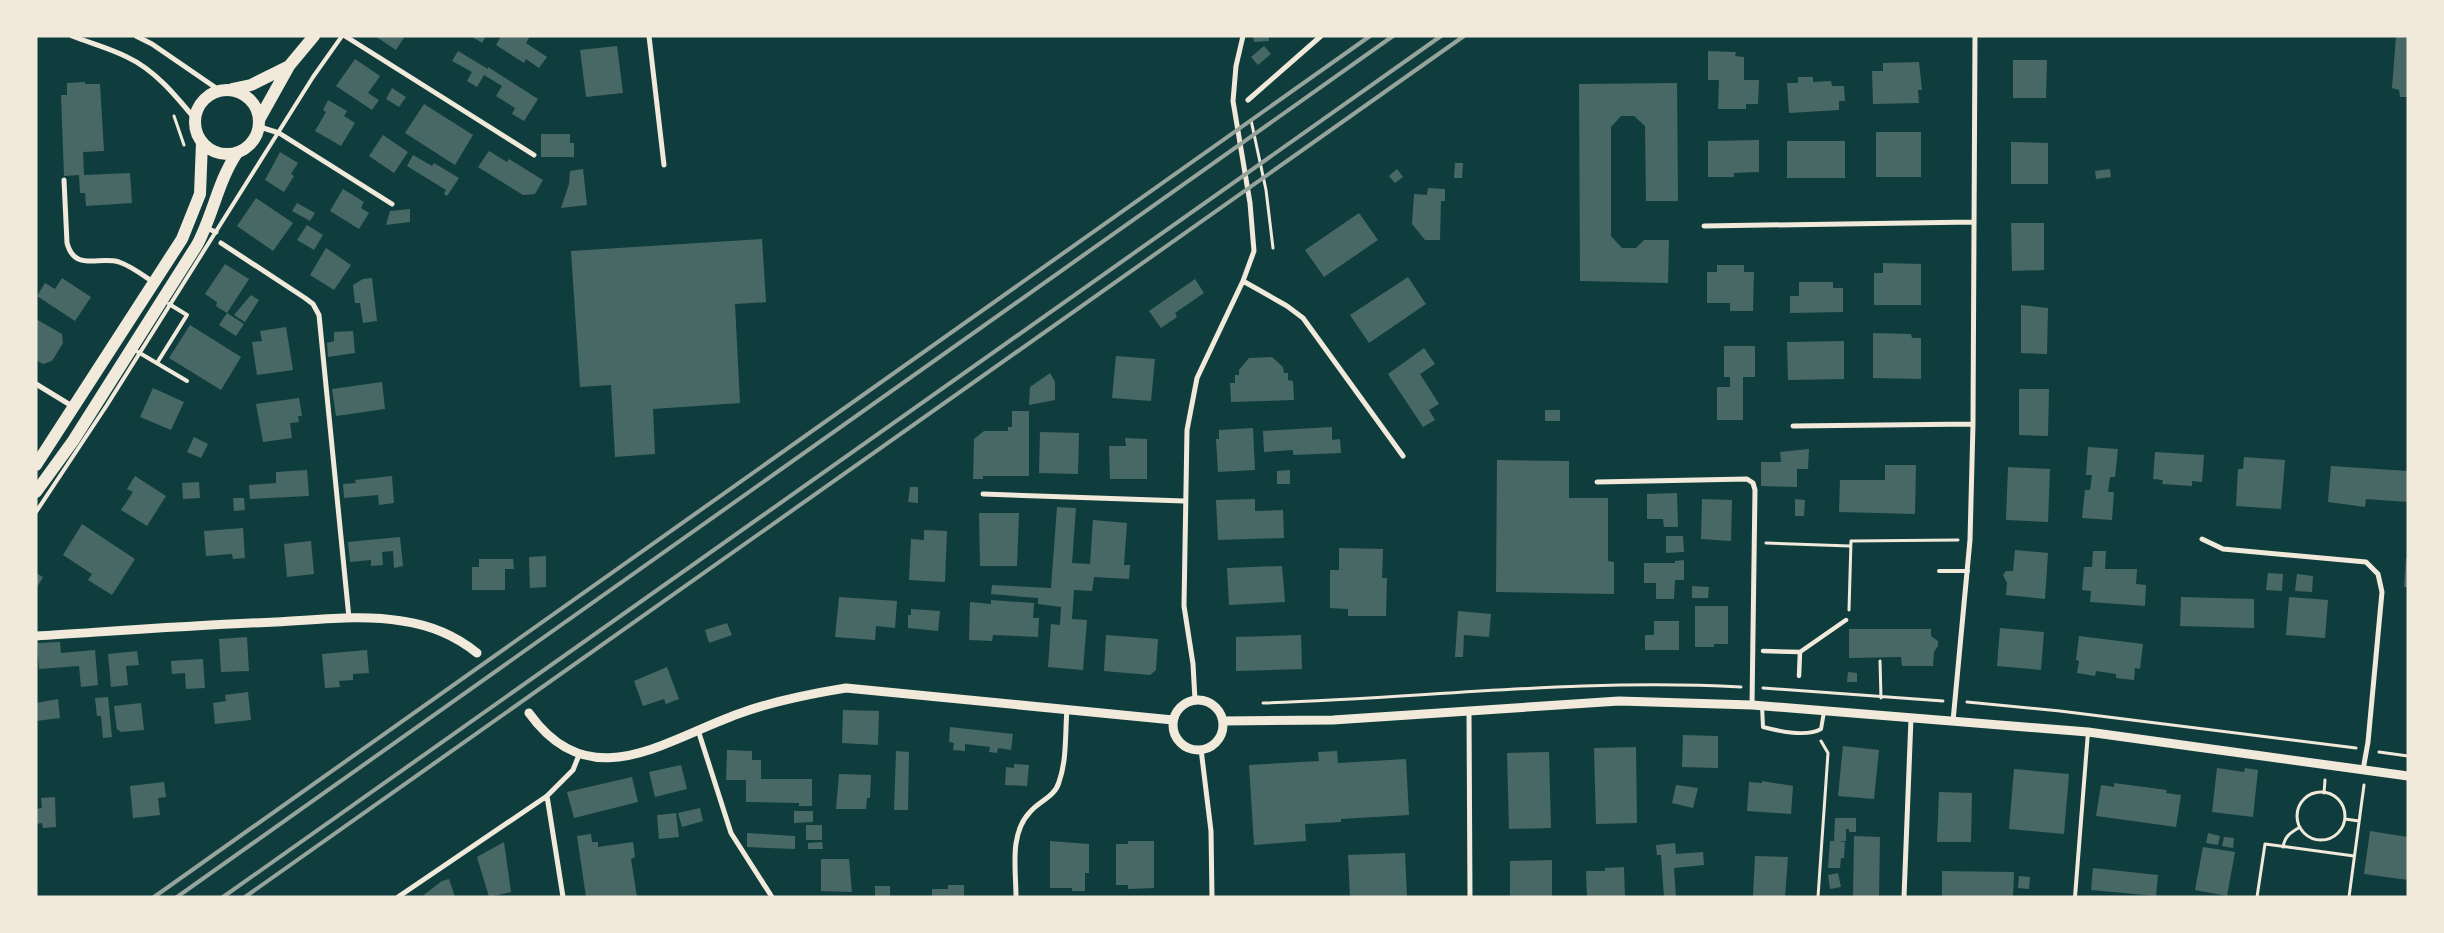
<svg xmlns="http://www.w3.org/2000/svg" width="2444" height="933" viewBox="0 0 2444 933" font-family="'Noto Serif',serif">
  <rect width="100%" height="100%" fill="#0f3d3e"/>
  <path fill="#486865" d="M375,36h30l-9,14z
    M471,36h15l-4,7z
    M501,36h29l-4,7 21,14 -8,11 -13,-9 -2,4 -28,-18z
    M1253,36h16v5l-15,1z
    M2396,36h12v61h-8l-1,-7 -7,-2z
    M617,46l6,47 -37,4 -6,-47z
    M1264,46l7,8 -13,11 -7,-8z
    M458,51l30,18v-2l50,32 -14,22 -12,-7 3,-6 -19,-12 6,-10 -18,-11 -7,12 -10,-6 5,-9 -20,-11z
    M1708,51l28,1 -1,4 9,1v23h15l-1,24h-12v5h-28l1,-29h-11z
    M355,59l25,17 -12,17 11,7 -7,10 -36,-24z
    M2013,60h34l-1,38h-33z
    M1919,62l3,28h-4l1,13 -46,1 -1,-33h11v-8z
    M1798,77h15v5l18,-1 1,5h12l1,15h-6v9l-50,3 -2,-30h11z
    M85,82v2h15l4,67 -21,1 1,23 46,-2 2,30 -46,3 -1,-13h-5l-1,-18 -15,1 -3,-81h6v-12z
    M1677,83l1,118h-32l-1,-75 -11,-10h-13l-10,11v109l11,12h14l8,-8h25l-1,43 -88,-2 -1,-197z
    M392,88l14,9 -7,10 -13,-8z
    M328,100l19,11 -3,5 11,7 -14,23 -26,-15 11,-19 -3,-2z
    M424,104l49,31 -18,30 -50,-32z
    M1876,132h45v45h-45z
    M541,134h29v9h4v14h-33z
    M383,135l25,17 -14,21 -25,-17z
    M1759,140v32l-25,1v4h-26v-36z
    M1787,141h58v37h-58z
    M2011,142l37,1v41h-37z
    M489,151l18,11 2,-3 34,21 -8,14 -12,1 -45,-28z
    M280,152l18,11 -7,11 3,2 -10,16 -19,-12z
    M413,155l19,11 2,-3 25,15 -12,18 -3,-2 2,-4 -39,-24z
    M1455,163h8l-1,15h-8z
    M583,169l4,36 -26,3 8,-24 1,-13z
    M1397,169l6,8 -8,6 -6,-7z
    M2110,169l1,8 -15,2 -1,-8z
    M1428,188l17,1v12h-4l-1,39h-15l-13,-16 2,-30 13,1z
    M343,189l21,13 -3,6 8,5 -10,16 -29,-18z
    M256,198l37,25 -20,28 -36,-25z
    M297,203l18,10 -5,8 -18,-10z
    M410,209v13l-24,3 4,-14z
    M1359,213l19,27 -54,37 -19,-27z
    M2011,223h33v47l-32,1z
    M307,225l16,10 -9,15 -17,-10z
    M762,239l4,63 -31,2 5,99 -87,6 2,45 -40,3 -4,-72 -31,2 -9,-136z
    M326,248l25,17 -17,25 -24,-15z
    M1883,263l38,1v41h-47v-32h9z
    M225,264l24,15 -22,34 -11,-7 1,-4 -12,-8z
    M1717,265h27v7h10l-1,39h-23v-8h-23v-31h10z
    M1408,277l18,27 -57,39 -19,-28z
    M62,278l29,19 -16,24 -38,-25 8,-13 10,6z
    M372,278l5,43 -14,2 -3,-20h-5l-2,-18 10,-6z
    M1195,279l9,14 -29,20 2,4 -16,11 -12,-17z
    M1799,282h34v6h10v24l-53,1v-17h9z
    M251,295l8,5 -14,22 -11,-7z
    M2021,305l27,3 -1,46 -26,-1z
    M227,313l17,11 -8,12 -17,-11z
    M36,319l26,15 1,9 -11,18 -9,3 -7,-4z
    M190,325l51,32 -20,33 -52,-32z
    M286,327l7,43 -36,5 -5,-33 10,-1 -2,-10z
    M353,331l2,22 -27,4 -1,-14 7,-2v-9z
    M1873,333l38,1 1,4h9v41l-48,-1z
    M1844,341v38l-56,1 -1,-38z
    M1724,346h31v31h-12v43h-26v-33h13v-10h-6z
    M1424,348l11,16 -15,10 19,30 -10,6 6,10 -12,7 -35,-53z
    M1116,356l39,3 -4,42 -39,-3z
    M1272,357l11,10 1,6h4v7l5,1 1,19 -63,2 -1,-19h5v-8h4v-5l10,-12z
    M1050,373l5,9v18l-26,5 1,-18z
    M382,382l3,27 -49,7 -4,-27z
    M153,388l31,14 -13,28 -31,-13z
    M2019,389h30l-1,47 -29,-1z
    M299,398l3,18h-4l1,6 -9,1 2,15 -29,4 -7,-38z
    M1545,410h15v11h-15z
    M1012,411h17v65h-46v3h-10l1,-40 10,-8h24v-4h4z
    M1332,427v13l8,-1 1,14 -48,2v-5l-29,2 -1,-21z
    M1253,428l2,42 -37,2 -2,-33h3v-9z
    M1040,432l39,1 -1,41 -39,-1z
    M194,437l14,7 -7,14 -14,-6z
    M1125,438l22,1v40h-37l-1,-33h17z
    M2088,447l30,2 -3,28h-5l-2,15h6l-2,28 -30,-2 3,-28h5l2,-15h-6z
    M1809,449l-1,20h-11v18l-36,-1v-24h20l-1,-10z
    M2155,452l49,3 -2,27 -10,-1v5l-30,-2 1,-4 -10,-1z
    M2244,457l41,3 -4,49 -45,-3 2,-37h5z
    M1497,460l72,1v37h39v63l6,1v32l-118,-2z
    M1885,465h31l-1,49 -76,-2 1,-32h45z
    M2331,466l77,5v31l-42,-3 -1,8 -37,-5z
    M2008,467l42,2 -2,53 -42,-2z
    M307,470l2,26 -59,3 -1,-14 27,-2v-11z
    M1290,470v14h-13v-13z
    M135,476l31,20 -19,30 -26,-16 12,-18 -6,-3z
    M392,476l2,27 -15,2 -1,-10 -34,3 -1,-14 13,-1 -1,-3z
    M199,482l1,16 -17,1 -1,-16z
    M910,487h8v16l-10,-1z
    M1677,493l1,34h-14l-1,-8h-16v-25z
    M233,498h11l1,12 -11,1z
    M1255,499v12l28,-1 1,28 -66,2 -2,-40z
    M1702,499l30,1 -1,41 -30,-2z
    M1795,499l10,1 -1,16h-9z
    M1057,507l19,1 -4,55 18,1 3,-44 34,3 -3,42h6l-1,14 -35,-2 -2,14 -18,-1 -2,29 15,1 -4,50 -35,-3 3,-43 9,1 1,-18 -23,-3v-6l-47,-4 1,-9 59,3z
    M979,513h40l-2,53h-37z
    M82,524l53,35 -23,36 -24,-15 4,-6 -29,-19z
    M243,528l2,30 -12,1 -1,-5 -26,2 -2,-25z
    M924,530l23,1 -2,51 -36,-2 2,-41 13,1z
    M1666,536h17l1,16 -18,1z
    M400,537l3,29 -9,2 -1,-17 -11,1 1,13 -12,1v-6l-21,2 -2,-20z
    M311,541l3,33 -27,3 -3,-33z
    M1339,548l44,1 -1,29h5l-1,38h-38v-7l-18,-1v-38h9z
    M2015,550l33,3 -3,46 -39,-4 1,-12 -4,-8 3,-4h7z
    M2093,551h13l-1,18h32l-1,15 10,1 -1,21 -55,-4 1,-11 -9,-1 2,-23h8z
    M546,556v31l-16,1 -1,-31z
    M2406,558h2v29h-4z
    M479,559h34l1,10h-9v21h-33v-23h7z
    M1684,560v20h-9l-1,19h-18v-16h-12v-20h31v-2z
    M1282,566l3,36 -56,3 -2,-37z
    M36,573l7,4 -7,12z
    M2268,573l15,1 -1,17 -16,-1z
    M2297,574l16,2 -1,16 -17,-1z
    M1692,586l17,1 -1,11h-16z
    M839,597l58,4 -2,27 -19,-2 -1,14 -40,-3z
    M2181,597l73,2v29l-74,-2z
    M2289,597l39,3 -3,38 -39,-3z
    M991,600l43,3 -1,15h6l-1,19 -45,-2 -1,6 -23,-1 1,-38 21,2z
    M1695,606h33v38h-14v3h-19z
    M911,609l29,2 -2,20 -30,-3v-13h3z
    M1458,611l33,3 -2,23 -25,-2 -1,22h-8z
    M1654,621h25v29h-34v-15h9z
    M727,623l5,12 -23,8 -4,-13z
    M2000,628l44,4 -3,38 -44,-4z
    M1849,629h82v7l7,5v5l-4,6 -1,14h-31l-1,-9 -52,1z
    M1106,635l52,4 -2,31 -6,5 -46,-4z
    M1301,635l1,34 -66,2v-34z
    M2079,636l64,8 -3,25 -5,-1 -1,12 -18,-2v-4l-20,-3 -1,5 -18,-3 2,-12 -3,-1z
    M247,637l2,34 -28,1 -2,-33z
    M60,642l1,11 34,-3 3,35 -17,2 -2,-21 -40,3 -2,-26z
    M367,650l2,23 -16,1v6l-14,1 1,6 -15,1 -3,-34z
    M137,651l2,14 -13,1 2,19 -17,2 -3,-33z
    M203,659l2,29 -19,1 -1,-16 -13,1 -1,-13z
    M667,667l12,32 -13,5 -2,-5 -21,7 -9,-25z
    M1848,672l9,1v9h-10z
    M248,692l3,28 -36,4 -2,-21 13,-2 -1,-6z
    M108,697l4,40 -9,1 -2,-22h-4l-2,-18z
    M58,699l2,19 -24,3v-18z
    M141,703l3,27 -24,2 -1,-2h-2l-3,-24z
    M843,710l36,1 -1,34 -36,-2z
    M950,727l63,7 -2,16 -13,-2 -1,5 -8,-1 1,-5 -25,-3v7l-12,-1 1,-7 -5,-1z
    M1683,735l35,1v32l-36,-1z
    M1843,746l36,4 -5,49 -36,-3z
    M1636,747l1,76 -41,1 -2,-76z
    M727,750l25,1v9h9v19h51v27h-13v-3l-53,-1v-22h-20z
    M896,751l13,1 -1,58h-14z
    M1337,751l1,12 68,-4 3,56 -68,4v3l-36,2 1,17 -52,4 -5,-80 70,-4 -1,-9z
    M1549,752l2,76 -42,1 -2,-76z
    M1014,764l15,1 -2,21 -22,-1 1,-18 8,1z
    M681,765l6,24 -32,8 -6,-25z
    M2217,768l27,4 1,-4 13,2 -5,47 -41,-5z
    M2014,769l55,5 -5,60 -55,-5z
    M839,774l32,1 -1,23h-3l-1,11h-30z
    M632,777l6,25 -64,16 -7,-26z
    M1762,781l31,5 -2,28 -44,-3 2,-29 13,1z
    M164,782l2,15 -8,1 2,17 -27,3 -3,-32z
    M2114,783l53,7 -1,3 15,2 -5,32 -80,-11 5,-31 13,2z
    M1676,785l22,3 -5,20 -21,-5z
    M1939,792l33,1 -1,49h-34z
    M55,797l1,30 -13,1 -1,-5 -6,1v-15l6,-1 -1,-10z
    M700,808l3,13 -21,6 -4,-14z
    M794,811h19v11l-19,1z
    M676,813l3,24 -20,2 -2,-24z
    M1835,818h21v14h-7v-3h-3v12h-7l6,1 -1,16h-3l-1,10h-12l2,-27h4z
    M806,825h16v15h-16z
    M2370,831l38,6v43l-44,-6z
    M747,833l48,3v13l-48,-2z
    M2208,833l12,3 -2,9 -12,-2z
    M591,834l1,8h6v5l35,-5 2,15 -4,2 6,38h-51l-9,-61z
    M1854,836l26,1 -1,60h-26z
    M2224,837l10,1 -1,10 -11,-2z
    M1050,841l39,3v29h-4v18h-13v-3h-22z
    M1128,841h26v47l-26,1v-4h-12v-41h12z
    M504,842l7,50 -22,5 -12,-40z
    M822,842l1,7h-15v-6z
    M1675,843l1,11 27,-2 1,13 -30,3 2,29h-12l-3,-42h-4l-1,-10z
    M2203,847l32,5 -8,44 -32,-6z
    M1405,853l2,44h-57l-2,-42z
    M1755,856l33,1 -3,40h-32z
    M821,859h28l3,33 -31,-1z
    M1552,860v37h-42v-36z
    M1624,867l1,30h-38l-1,-26h19v-3z
    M2093,868l65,7 -2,21 -65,-6z
    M1942,871l72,1 -1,25h-71z
    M1838,873l3,14 -11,2 -2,-14z
    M2019,876l11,1 -1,12 -11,-1z
    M449,879l6,18h-34l21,-16z
    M948,885h16v12h-32v-8h16z
    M875,886h15v11h-15z"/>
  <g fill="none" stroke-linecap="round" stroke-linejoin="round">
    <path stroke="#f1e9da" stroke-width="3" d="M174,116l10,29
      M1251,120l15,70 7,58
      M1766,543l84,3
      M1849,610l2,-69 107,-1
      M1880,661l1,37
      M1763,688l180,13
      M1967,702l93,9 296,37
      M1263,703c159,-5 319,-25 478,-16
      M2379,752l29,4
      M2297 816a24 24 0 1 1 48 0a24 24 0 1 1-48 0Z
      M2324,793l1,-13
      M2345,819l14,2
      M2283,847c2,-11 7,-14 17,-20
      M1818,897l10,-144 -7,-12
      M2257,897l8,-53 89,12
      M2349,897l15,-112"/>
    <path stroke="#f1e9da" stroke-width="4" d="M138,352l49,29
      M157,363l30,-48 -18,-11
      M36,512l71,-107 206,-328 29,-41
      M1939,571h29
      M1762,705l1,22c15,4 44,10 58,2l3,-17
      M2075,897l13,-165"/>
    <path stroke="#f1e9da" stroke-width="4.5" d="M1763,651l37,1
      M1799,676l1,-24 46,-32"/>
    <path stroke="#f1e9da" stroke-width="5" d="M72,36c18,7 37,12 55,21 28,13 49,39 68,62
      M136,36l16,8 67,46
      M345,36l189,119
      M649,36l15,129
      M1248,100l73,-64
      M260,127l19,6 113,71
      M64,180l3,63c8,29 31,13 52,19 12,4 24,13 34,20
      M1704,226l269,-4
      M206,228l10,4
      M221,243l84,55 8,6 6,11 30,303
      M1243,281l44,25 16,12 100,138
      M36,384l36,22
      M1793,426l180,-2
      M1597,482l150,-3 6,4 2,7 -3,215
      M983,494l201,7
      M2202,539l21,10 143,13 12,12 4,18 -14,150 -5,28
      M1195,700l-2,-36 -9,-58 3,-176 10,-52 46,-97 11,-30 -4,-48 -17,-102 3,-35 7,-30
      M1469,711l1,186
      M1953,721l17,-181 3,-116 2,-388
      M698,730l33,103 41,64
      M1201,749l10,82 1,66
      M547,796l16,101
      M398,897l149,-101 26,-26 6,-15
      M1016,897c0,-28 -7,-63 14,-85 9,-11 25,-15 29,-30 8,-22 6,-49 8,-73
      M1904,897l7,-179"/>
    <path stroke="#f1e9da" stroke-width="9" d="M36,636c80,-5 160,-11 240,-14 41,-2 85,-8 126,-1 28,4 53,14 75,32
      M1173 725a25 25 0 1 1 50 0a25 25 0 1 1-50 0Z
      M529,713c61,85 134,28 209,1 35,-13 71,-20 108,-26l327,32
      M1223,721l110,-1 286,-19 133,4 336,27 320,44"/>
    <path stroke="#f1e9da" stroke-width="12" d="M232,89l19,-4 38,-19
      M195 122a32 32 0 1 1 64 0a32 32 0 1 1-64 0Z
      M260,118l29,-52 25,-30
      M36,465l146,-226 18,-45 2,-52
      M36,492l37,-51 124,-196c16,-30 21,-64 40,-92"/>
    <path stroke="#97a49c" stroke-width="4" d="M154,897l1216,-861
      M177,897l1216,-861
      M223,897l1218,-861
      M245,897l1219,-861"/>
  </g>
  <rect width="2444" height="933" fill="none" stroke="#f1e9da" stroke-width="75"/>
</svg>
